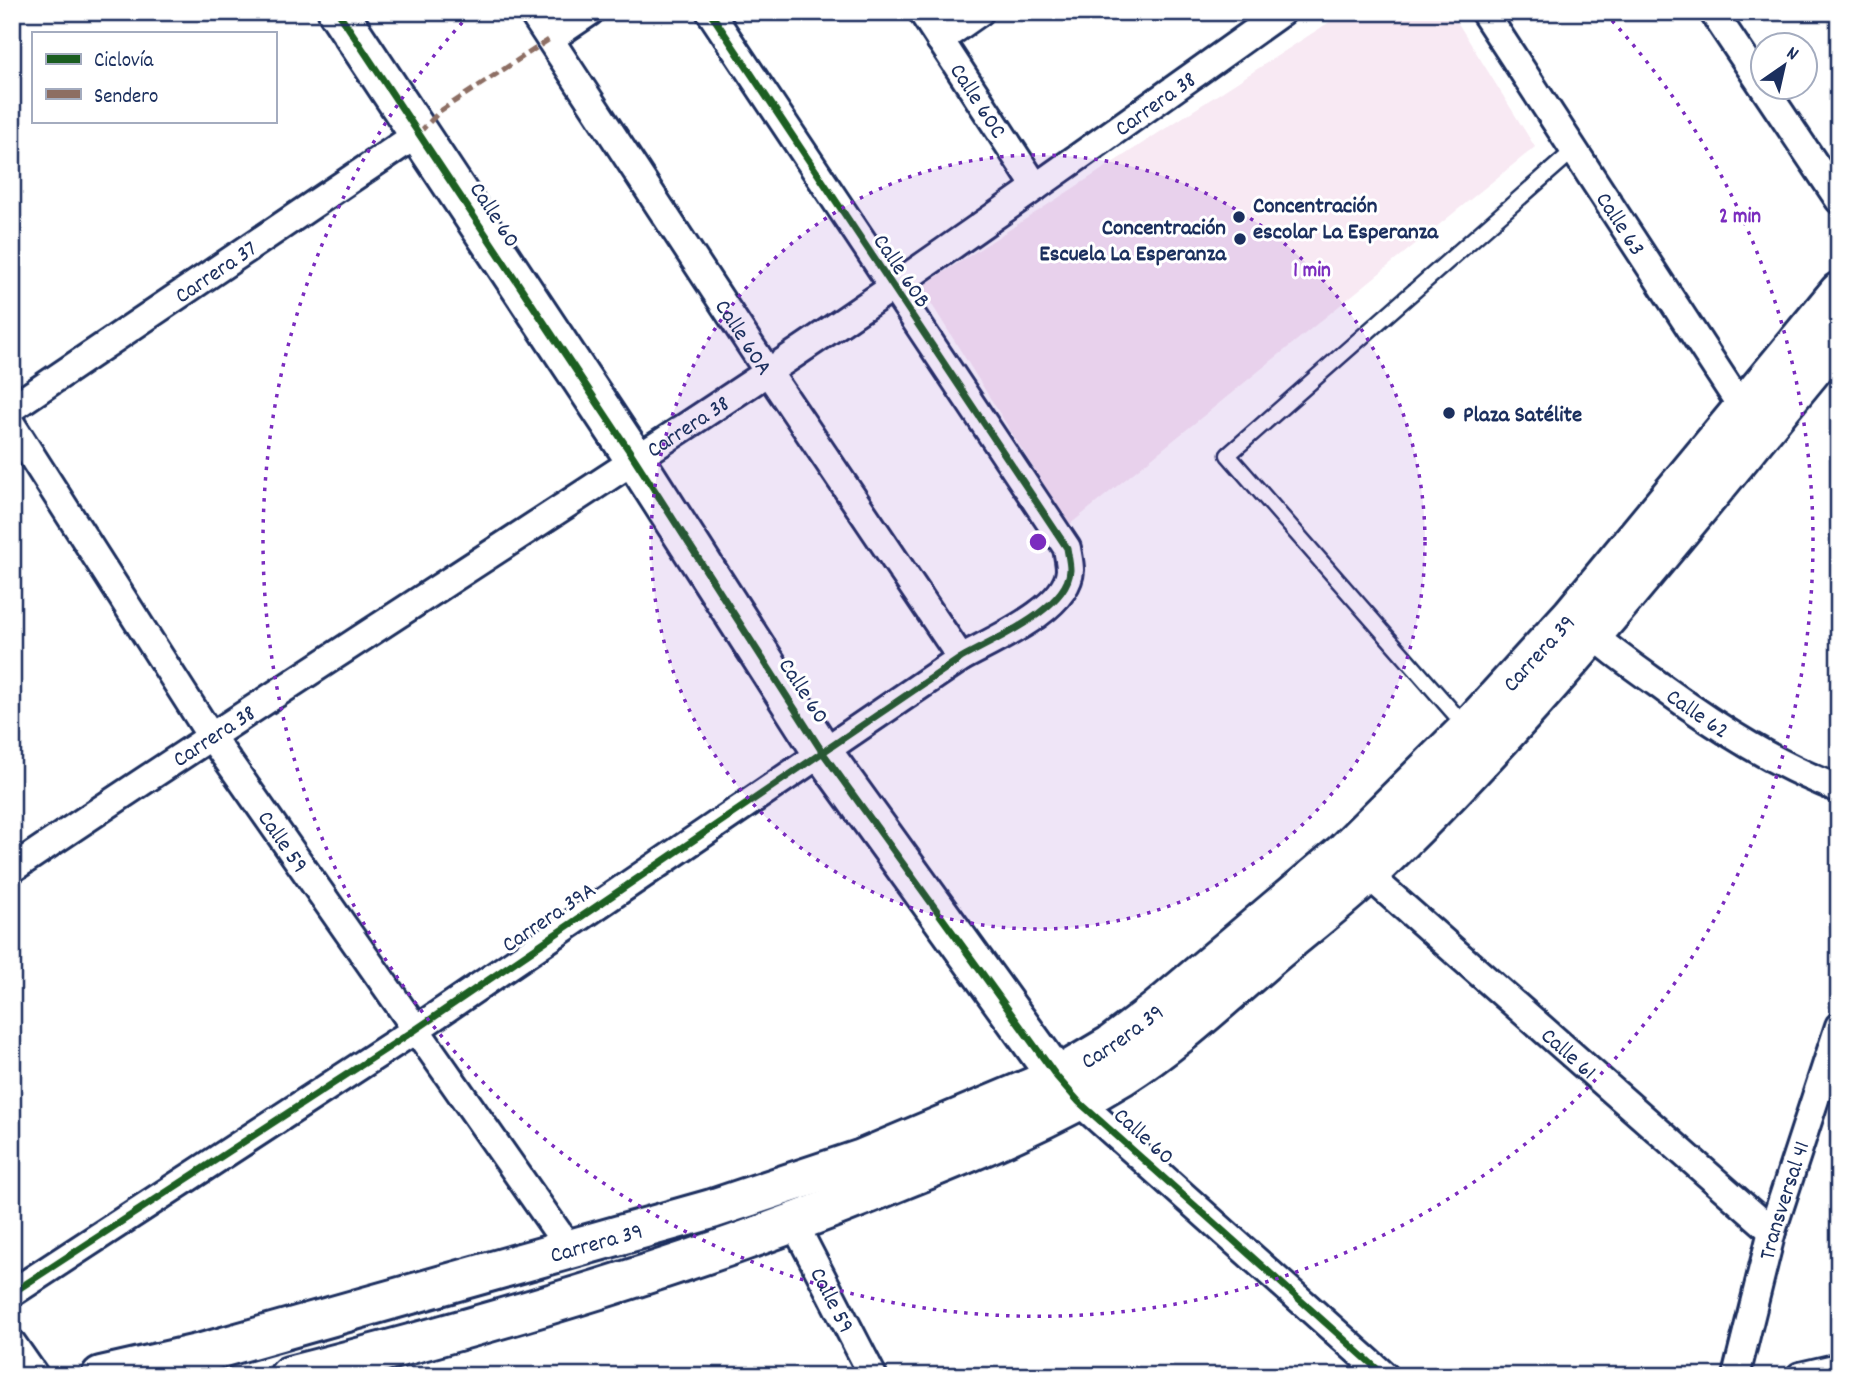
<svg xmlns="http://www.w3.org/2000/svg" width="1851" height="1388" viewBox="0 0 1851 1388" font-family="Dekko,sans-serif">
  <rect width="100%" height="100%" fill="#fff"/>
  <filter id="ink" filterUnits="userSpaceOnUse"><feTurbulence type="fractalNoise" baseFrequency=".0143" numOctaves="2"/><feDisplacementMap in="SourceGraphic" scale="14" xChannelSelector="R" yChannelSelector="G"/><feConvolveMatrix kernelMatrix="1 2 1 2 8 2 1 2 1" color-interpolation-filters="sRGB"/></filter>
  <g filter="url(#ink)">
    <path fill="#f8e9f3" d="M1345,12h106l84,135 -466,378 -148,-238z"/>
    <g fill="none" stroke-linecap="round" stroke-linejoin="round">
      <defs>
        <path id="lane" d="M1467,728l-239,-273 345,-304"/>
        <g id="street">
          <path id="s1" d="M532,12l236,360 193,286"/>
          <path id="s2" d="M922,12l114,175"/>
          <path id="s3" d="M1484,12l266,408"/>
          <path d="M1713,12l126,188"/>
          <path d="M550,39l40,-27"/>
          <path d="M940,40l40,-28"/>
          <path id="s4" d="M12,408l407,-275"/>
          <path id="s5" d="M12,425l198,310 359,513"/>
          <path id="s6" d="M1581,624c26,25 56,45 85,66 55,40 109,74 173,99"/>
          <path id="s7" d="M12,869c251,-170 507,-331 759,-499 173,-116 341,-237 511,-358"/>
          <path id="s8" d="M1367,874l405,357"/>
          <path d="M1079,1102l306,274"/>
          <path id="s9" d="M794,1223l79,153"/>
          <path d="M12,1293l403,-263 546,-372c30,-17 107,-49 109,-88 0,-7 -2,-15 -3,-22l-357,-536"/>
          <path d="M12,1343l23,33"/>
          <path id="s10" d="M1736,1376l36,-145 67,-205"/>
          <path d="M1800,1376l39,-9"/>
        </g>
        <g id="secondary">
          <path d="M338,12l296,446 189,295 234,324 17,19"/>
          <path id="s11" d="M101,1376l101,-23 510,-144 150,-50 195,-82 54,-32 45,-34 187,-158 125,-124 104,-114 267,-323"/>
          <path d="M289,1376c208,-53 417,-114 615,-197 75,-30 149,-61 218,-103 54,-34 102,-80 150,-121 32,-27 66,-53 96,-81 173,-164 319,-354 471,-537"/>
        </g>
      </defs>
      <use href="#lane" stroke="#1b2f5e" stroke-width="19"/>
      <use href="#street" stroke="#1b2f5e" stroke-width="32"/>
      <use href="#secondary" stroke="#1b2f5e" stroke-width="44"/>
      <use href="#lane" stroke="#fff" stroke-width="14"/>
      <use href="#street" stroke="#fff" stroke-width="26"/>
      <use href="#secondary" stroke="#fff" stroke-width="38"/>
      <path stroke="#8d6e63" stroke-width="5" stroke-dasharray="10 5" stroke-linecap="butt" d="M419,133l21,-22 110,-72"/>
      <defs>
        <path id="cycleway" d="M338,12l296,446 189,295 234,324 22,25 306,274
          M12,1293l403,-263 546,-372c30,-17 107,-49 109,-88 0,-7 -2,-15 -3,-22l-357,-536"/>
      </defs>
      <use href="#cycleway" stroke="#fff" stroke-width="11"/>
      <use href="#cycleway" stroke="#1b5e20" stroke-width="7"/>
    </g>
  </g>
  <circle cx="1038" cy="542" r="387" fill="#7b2cbf" fill-opacity=".12"/>
  <g fill="none" stroke="#7b2cbf" stroke-width="3.5" stroke-dasharray="3.5 7">
    <circle cx="1038" cy="542" r="387"/>
    <path d="M1605 13A775 775 0 1 1 471 13"/>
  </g>
  <g fill="#1b2f5e" stroke="#fff" stroke-width="2.5">
    <circle cx="1239" cy="217" r="7"/>
    <circle cx="1240" cy="239" r="7"/>
    <circle cx="1449" cy="413" r="7"/>
  </g>
  <g text-anchor="middle" stroke-width="6" stroke-linejoin="round" paint-order="stroke">
    <g font-size="23" fill="#1b2f5e" stroke="#fff">
      <text dy="8" stroke="none"><textPath href="#s2" startOffset="105">Calle 60C</textPath></text>
      <text dy="8" stroke="none"><textPath href="#s7" startOffset="1376">Carrera 38</textPath></text>
      <text transform="translate(496 214) rotate(57)" y="8">Calle 60</text>
      <text dy="8" stroke="none"><textPath href="#s3" startOffset="252">Calle 63</textPath></text>
      <text transform="translate(903 270) rotate(56)" y="8">Calle 60B</text>
      <text dy="8" stroke="none"><textPath href="#s4" startOffset="245">Carrera 37</textPath></text>
      <text dy="8" stroke="none"><textPath href="#s1" startOffset="388">Calle 60A</textPath></text>
      <text dy="8" stroke="none"><textPath href="#s7" startOffset="808">Carrera 38</textPath></text>
      <text dy="8" stroke="none"><textPath href="#s11" startOffset="1647">Carrera 39</textPath></text>
      <text transform="translate(805 690) rotate(57)" y="8">Calle 60</text>
      <text dy="8" stroke="none"><textPath href="#s6" startOffset="147">Calle 62</textPath></text>
      <text dy="8" stroke="none"><textPath href="#s7" startOffset="242">Carrera 38</textPath></text>
      <text dy="8" stroke="none"><textPath href="#s5" startOffset="497">Calle 59</textPath></text>
      <text transform="translate(548 916) rotate(-34)" y="8">Carrera 39A</text>
      <text dy="8" stroke="none"><textPath href="#s11" startOffset="1080">Carrera 39</textPath></text>
      <text dy="8" stroke="none"><textPath href="#s8" startOffset="270">Calle 61</textPath></text>
      <text transform="translate(1145 1135) rotate(42)" y="8">Calle 60</text>
      <text dy="8" stroke="none"><textPath href="#s10" startOffset="182">Transversal 41</textPath></text>
      <text dy="8" stroke="none"><textPath href="#s11" startOffset="513">Carrera 39</textPath></text>
      <text dy="8" stroke="none"><textPath href="#s9" startOffset="86">Calle 59</textPath></text>
    </g>
    <g font-size="23" font-weight="bold" fill="#1b2f5e" stroke="#fff" text-anchor="start">
      <text x="1253" y="212">Concentración<tspan x="1253" dy="26">escolar La Esperanza</tspan></text>
      <text x="1226" y="234" text-anchor="end">Concentración<tspan x="1226" dy="26">Escuela La Esperanza</tspan></text>
      <text x="1463" y="421">Plaza Satélite</text>
    </g>
  </g>
  <circle cx="1038" cy="542" r="10" fill="#7b2cbf" stroke="#fff" stroke-width="3.5"/>
  <g font-size="21" text-anchor="middle" font-weight="bold" fill="#7b2cbf" stroke="#fff" stroke-width="6" stroke-linejoin="round" paint-order="stroke">
    <text x="1740" y="222">2 min</text>
    <text x="1312" y="276">1 min</text>
  </g>
  <rect width="1851" height="1388" fill="none" stroke="#fff" stroke-width="42"/>
  <rect x="21" y="21" width="1809" height="1346" fill="none" stroke="#1b2f5e" stroke-width="2.5" filter="url(#ink)"/>
  <rect x="32" y="32" width="245" height="91" fill="#ffffff" stroke="#a4acbf" stroke-width="2"/>
  <rect x="46" y="54" width="35" height="10" fill="#1b5e20" stroke="#a4acbf" stroke-width="2"/>
  <text x="94" y="66" font-size="21" fill="#1b2f5e">Ciclovía</text>
  <rect x="46" y="89" width="35" height="10" fill="#8d6e63" stroke="#a4acbf" stroke-width="2"/>
  <text x="94" y="102" font-size="21" fill="#1b2f5e">Sendero</text>
  <g transform="translate(1784 66) rotate(34)"><circle r="33" fill="#ffffff" stroke="#a4acbf" stroke-width="2"/>
  <path d="M0-5L12 26L0 18L-12 26Z" fill="#1b2f5e"/>
  <text y="-10" font-size="19" font-weight="bold" text-anchor="middle" fill="#1b2f5e">N</text>
  </g>
</svg>
